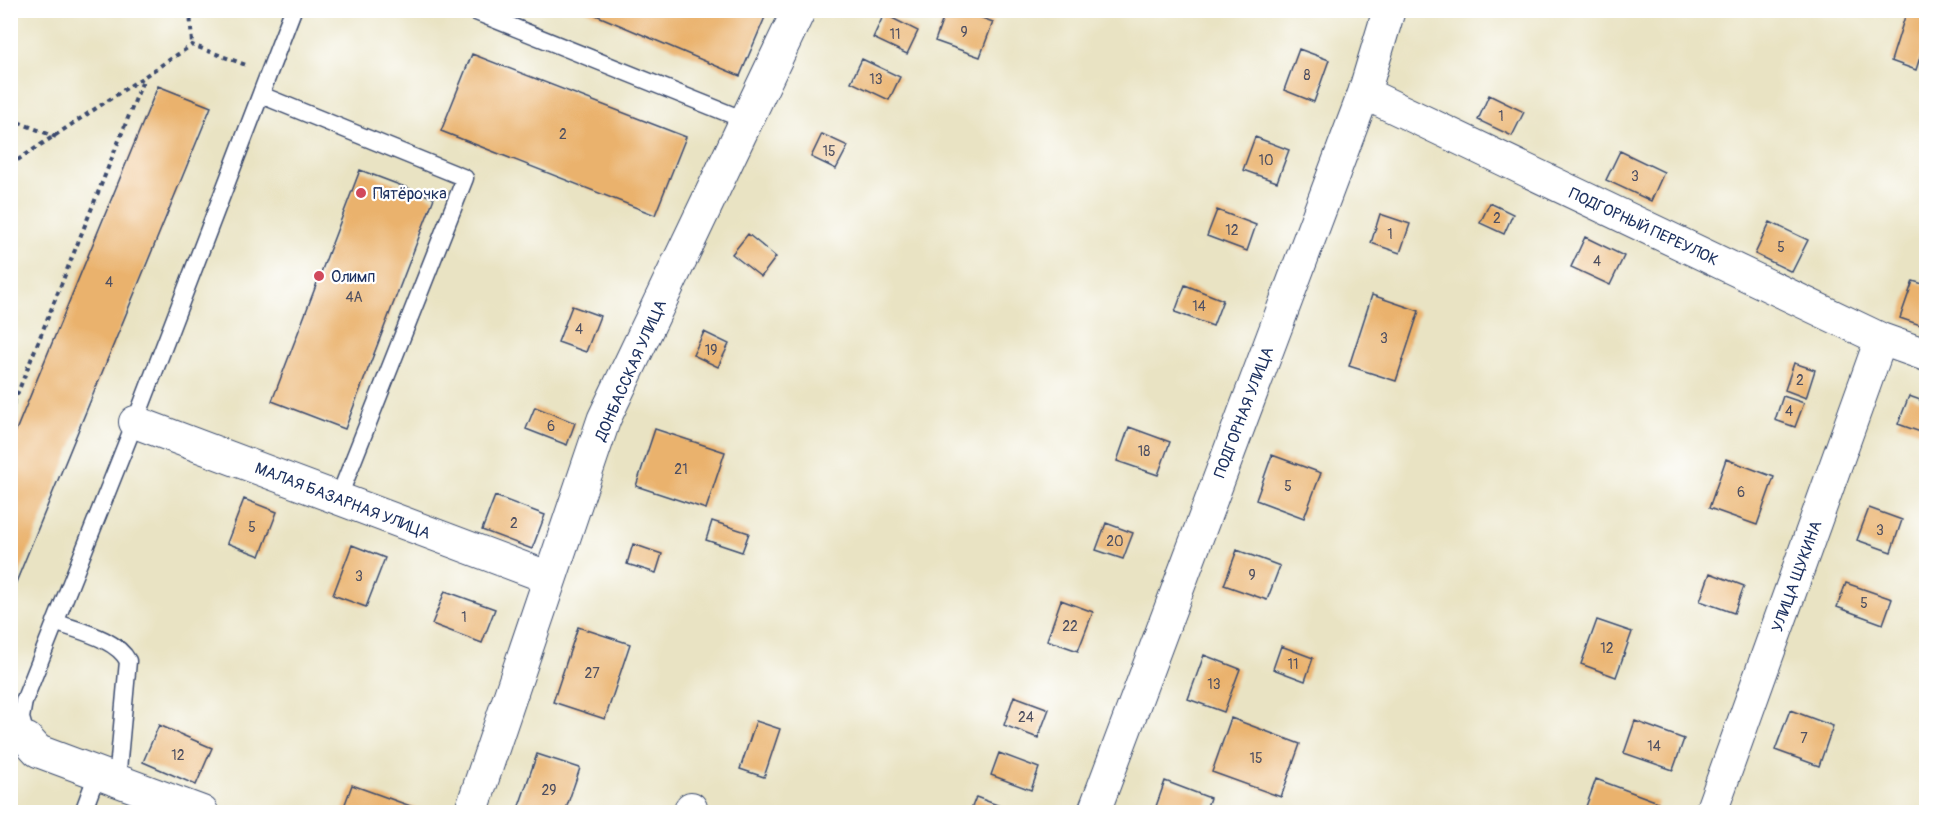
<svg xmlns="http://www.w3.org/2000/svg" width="1937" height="823" viewBox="0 0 1937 823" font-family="Pangolin,sans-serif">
  <rect width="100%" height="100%" fill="#fff"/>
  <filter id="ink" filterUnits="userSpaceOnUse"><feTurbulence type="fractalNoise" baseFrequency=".0167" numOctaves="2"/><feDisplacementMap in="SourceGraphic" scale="12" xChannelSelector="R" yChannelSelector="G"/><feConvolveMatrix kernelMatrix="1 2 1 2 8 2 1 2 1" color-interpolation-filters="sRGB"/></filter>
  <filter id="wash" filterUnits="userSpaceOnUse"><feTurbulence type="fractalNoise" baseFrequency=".008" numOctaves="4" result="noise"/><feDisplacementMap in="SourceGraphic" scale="24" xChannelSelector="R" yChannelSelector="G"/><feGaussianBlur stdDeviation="1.35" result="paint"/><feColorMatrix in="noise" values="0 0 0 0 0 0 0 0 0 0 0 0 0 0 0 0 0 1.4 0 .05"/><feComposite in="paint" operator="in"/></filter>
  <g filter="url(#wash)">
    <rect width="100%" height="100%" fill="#e9e3c3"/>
    <g id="blocks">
      <path fill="#eab26d" d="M584,10h184l-28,66z
        M946,10h14l33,12 -13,35 -45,-16z
        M1907,10h19v28l-10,32 -25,-9z
        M884,14l34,17 -11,23 -34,-16z
        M1299,49l30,11 -15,42 -30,-12z
        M472,54l214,83 -31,78 -214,-84z
        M862,59l38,18 -11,23 -38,-18z
        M158,86l53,21 -201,490v-152z
        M1489,95l35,17 -12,24 -34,-16z
        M822,134l26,12 -12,23 -25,-12z
        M1255,137l34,13 -12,32 -34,-12z
        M1620,151l44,21 -13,29 -45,-21z
        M360,170l74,28 -89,231 -73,-28z
        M1490,203l23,11 -9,20 -24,-11z
        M1217,210l39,15 -9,26 -40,-15z
        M1380,214l30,10 -10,29 -29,-10z
        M1770,222l38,18 -16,32 -37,-18z
        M748,234l28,23 -15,20 -29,-23z
        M1585,237l39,19 -14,29 -39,-18z
        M1913,281l13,4v42l-26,-9z
        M1185,285l38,15 -10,26 -38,-14z
        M1372,295l47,16 -23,70 -47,-15z
        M572,306l28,10 -14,36 -28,-10z
        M704,332l25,12 -11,23 -25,-12z
        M1794,363l21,7 -9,28 -21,-8z
        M1783,396l21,7 -9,24 -20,-7z
        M1909,396l17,6v32l-28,-10z
        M535,407l40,16 -8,22 -41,-16z
        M1129,427l41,15 -12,33 -41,-14z
        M655,429l70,23 -19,57 -70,-23z
        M1272,455l49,18 -17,45 -48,-18z
        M1726,459l48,18 -17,48 -48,-17z
        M495,496l50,19 -13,34 -50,-19z
        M244,499l33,13 -17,44 -33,-13z
        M1869,508l33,12 -11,32 -34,-12z
        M712,521l37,12 -7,19 -36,-12z
        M1106,523l27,10 -10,26 -27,-9z
        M633,544l29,10 -6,19 -29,-9z
        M352,545l33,13 -19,49 -33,-12z
        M1237,550l43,16 -13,34 -43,-15z
        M1710,573l34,13 -10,27 -34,-12z
        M1846,583l46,16 -9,25 -46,-17z
        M445,591l50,18 -13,34 -50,-19z
        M1061,600l32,12 -15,39 -31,-11z
        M1597,620l35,12 -16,45 -35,-13z
        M578,627l52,17 -25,75 -52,-17z
        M1281,646l32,12 -8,23 -32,-12z
        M1204,655l36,14 -16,43 -36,-13z
        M1014,696l35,13 -11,29 -34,-13z
        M1790,710l43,16 -14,40 -44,-16z
        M1231,718l69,26 -19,53 -69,-25z
        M756,721l24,8 -16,48 -24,-8z
        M1635,721l49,18 -11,31 -49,-17z
        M159,725l53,23 -16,37 -53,-23z
        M999,753l40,15 -8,22 -40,-15z
        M537,754l43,14 -15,44h-48z
        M1596,779l62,23 -3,10h-71z
        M1165,781l45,17 -5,14h-51z
        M352,785l75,27h-85z
        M976,797l40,15h-46z"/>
    </g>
  </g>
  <g filter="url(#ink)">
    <use href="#blocks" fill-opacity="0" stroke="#3a4a6d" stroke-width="1.5"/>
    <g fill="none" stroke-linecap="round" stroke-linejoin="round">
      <defs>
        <path id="service" d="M471,10l276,111
          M261,95l204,83 -127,321
          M55,622c23,9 61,16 73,39l-11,120
          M27,739l-6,-21 3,-17 111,-279 158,-412
          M83,812l14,-38"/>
        <path id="minor" d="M1364,93l517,246 45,16
          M135,422l415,156
          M27,739l11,12 164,61
          M690,812l1,-4
          M1094,812l270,-719 25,-83
          M1711,812l170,-473"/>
        <path id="tertiary" d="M471,812l133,-393 195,-409"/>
      </defs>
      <use href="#service" stroke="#3a4a6d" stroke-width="19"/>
      <use href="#minor" stroke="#3a4a6d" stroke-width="34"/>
      <use href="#tertiary" stroke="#3a4a6d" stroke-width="35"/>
      <path stroke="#3a4a6d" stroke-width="4" stroke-dasharray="4.5 4.5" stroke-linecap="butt" d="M190,10l2,35
        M10,119l46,18
        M10,165l182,-120 54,20
        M10,412l134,-334"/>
      <use href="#service" stroke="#fff" stroke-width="16"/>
      <use href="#minor" stroke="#fff" stroke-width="32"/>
      <use href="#tertiary" stroke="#fff" stroke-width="33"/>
    </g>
  </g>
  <g fill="#d1495b" stroke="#fff" stroke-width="2">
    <circle cx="361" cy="193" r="6"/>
    <circle cx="319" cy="276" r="6"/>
  </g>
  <g text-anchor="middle" stroke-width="4.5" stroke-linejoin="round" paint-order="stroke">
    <g font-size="14" fill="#4f5062">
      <text x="964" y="37">9</text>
      <text x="895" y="39">11</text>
      <text x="1307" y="80">8</text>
      <text x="876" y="84">13</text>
      <text x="1501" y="121">1</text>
      <text x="563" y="139">2</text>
      <text x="829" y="156">15</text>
      <text x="1266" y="165">10</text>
      <text x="1635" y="181">3</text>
      <text x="1497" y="223">2</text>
      <text x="1232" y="235">12</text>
      <text x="1390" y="239">1</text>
      <text x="1781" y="252">5</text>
      <text x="1597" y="266">4</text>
      <text x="109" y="287">4</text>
      <text x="354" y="302">4А</text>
      <text x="1199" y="311">14</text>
      <text x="579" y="334">4</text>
      <text x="1384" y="343">3</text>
      <text x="711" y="355">19</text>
      <text x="1800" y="385">2</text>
      <text x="1789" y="416">4</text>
      <text x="551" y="431">6</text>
      <text x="1144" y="456">18</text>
      <text x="681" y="474">21</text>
      <text x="1288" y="491">5</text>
      <text x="1741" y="497">6</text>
      <text x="514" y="528">2</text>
      <text x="252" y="532">5</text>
      <text x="1880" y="535">3</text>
      <text x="1115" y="546">20</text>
      <text x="1252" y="580">9</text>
      <text x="359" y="581">3</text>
      <text x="1864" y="608">5</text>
      <text x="464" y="622">1</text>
      <text x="1070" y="631">22</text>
      <text x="1607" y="653">12</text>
      <text x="1293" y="669">11</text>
      <text x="592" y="678">27</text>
      <text x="1214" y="689">13</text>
      <text x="1026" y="722">24</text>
      <text x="1804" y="743">7</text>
      <text x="1654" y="751">14</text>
      <text x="178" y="760">12</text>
      <text x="1256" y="763">15</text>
      <text x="549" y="795">29</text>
    </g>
    <g font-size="16" fill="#1b2f5e" stroke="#fff" text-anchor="start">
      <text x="373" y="199">Пятёрочка</text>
      <text x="331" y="282">Олимп</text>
    </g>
    <g font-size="16" fill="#1b2f5e" stroke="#fff">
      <text transform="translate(1644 226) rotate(25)" y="6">ПОДГОРНЫЙ ПЕРЕУЛОК</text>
      <text transform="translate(630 370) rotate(-66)" y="6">ДОНБАССКАЯ УЛИЦА</text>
      <text transform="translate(1243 412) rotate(-69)" y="6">ПОДГОРНАЯ УЛИЦА</text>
      <text transform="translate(343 500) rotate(21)" y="6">МАЛАЯ БАЗАРНАЯ УЛИЦА</text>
      <text transform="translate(1796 576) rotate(-70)" y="6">УЛИЦА ЩУКИНА</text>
    </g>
  </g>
  <rect width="1937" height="823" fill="none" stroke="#fff" stroke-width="36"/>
</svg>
